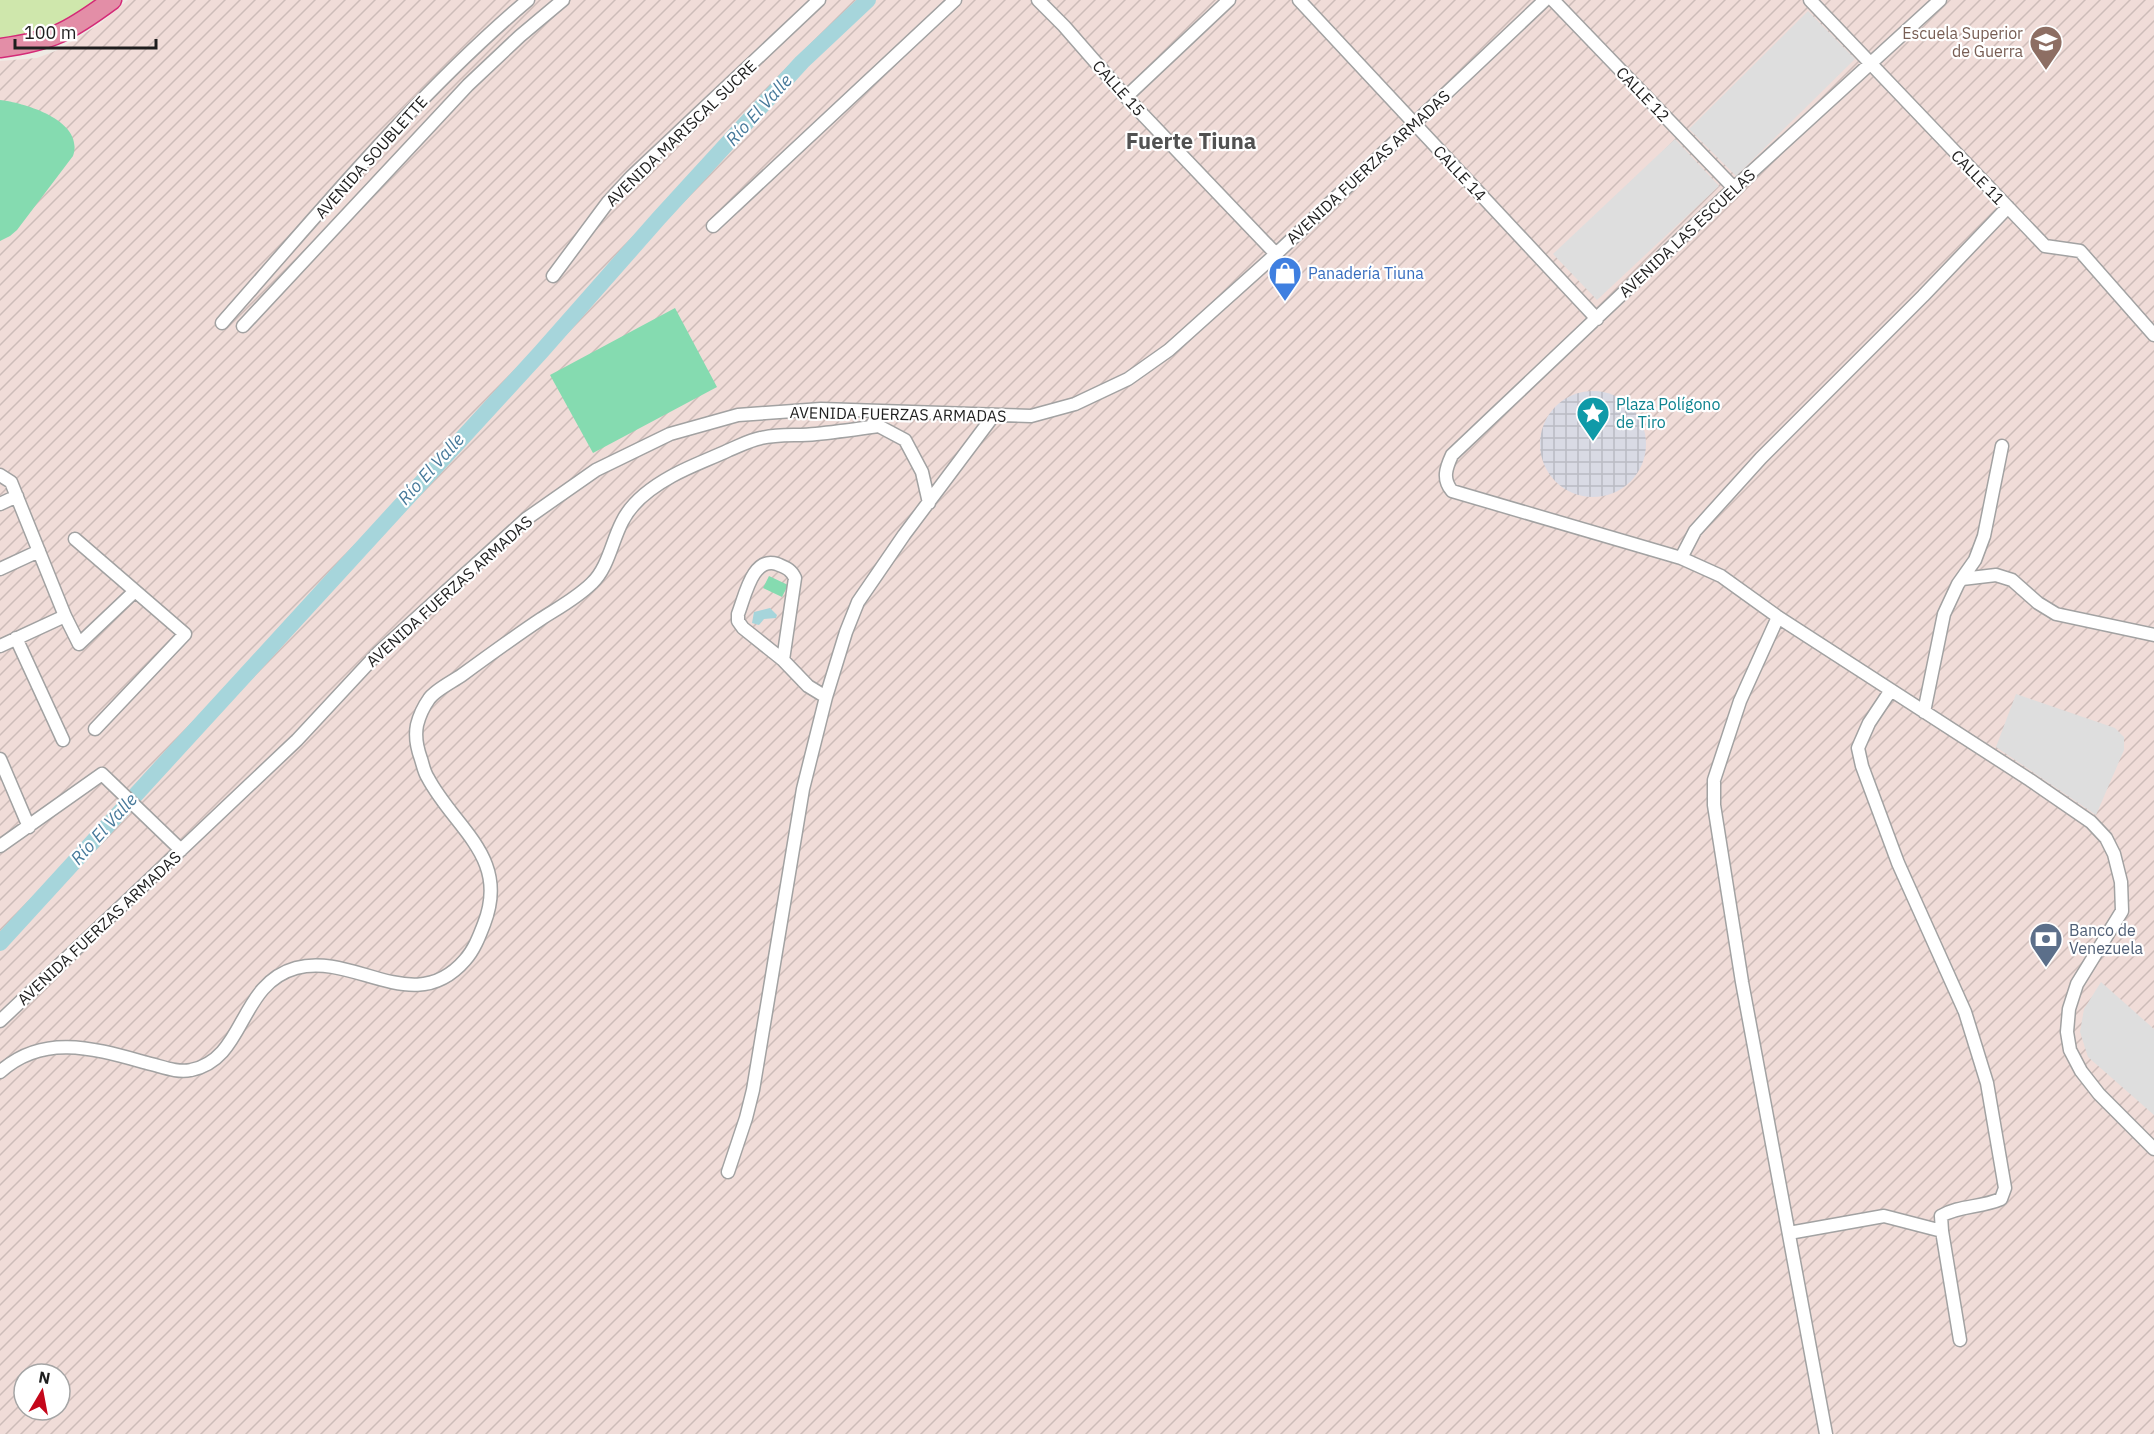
<svg xmlns="http://www.w3.org/2000/svg" width="2154" height="1434" viewBox="0 0 2154 1434" font-family="'IBM Plex Sans',sans-serif">
  <defs>
    <pattern id="military-furrows" width="10" height="10" patternUnits="userSpaceOnUse" patternTransform="scale(1.5)"><rect width="10" height="10" fill="#f0dcd8"/><path d="M-1 1l2-2M0 10L10 0M9 11l2-2" fill="none" stroke="#cdbcb9"/></pattern>
    <pattern id="plaza-grid" width="8" height="8" patternUnits="userSpaceOnUse" patternTransform="scale(1.5)"><rect width="8" height="8" fill="#d9dae4"/><path d="M0 4h8M4 0v8" fill="none" stroke="#babbc3"/></pattern>
  </defs>
  <rect width="100%" height="100%" fill="#efeae4"/>
  <path fill="url(#military-furrows)" fill-rule="evenodd" d="M128,0h2026v1434h-2154v-1373l37,-3 21,-8 43,-27zM24,1374h36v36h-36z"/>
  <path fill="#cfe7ac" d="M0,0h112l-28,21 -84,27z"/>
  <path fill="#85dbb0" d="M0,100c26,3 85,21 73,56l-56,74 -7,6 -10,5z
    M675,308l42,79 -124,66 -43,-78z
    M769,576l19,9 -6,12 -19,-9z"/>
  <path fill="#dedede" d="M1808,11l47,48 -119,117 -47,-47z
    M1675,139l44,47 -122,114 -44,-46z
    M2016,694l99,34 9,9v13l-28,65 -100,-68z
    M2101,982l53,47v86l-66,-58 -8,-25 4,-23z"/>
  <path fill="url(#plaza-grid)" d="M1540 444a53 53 0 1 1 106 0a53 53 0 1 1-106 0Z"/>
  <path fill="#a6d5db" d="M770,608l7,7 -1,3 -12,1 -5,6 -7,-2 2,-11z"/>
  <g fill="none" stroke-linecap="round" stroke-linejoin="round">
    <path stroke="#a6d5db" stroke-width="16" d="M0,943l541,-591 118,-134 143,-156 66,-62"/>
    <defs>
      <path id="minor" d="M1038,0l26,26 62,71 150,157
        M1299,0l298,319
        M1553,0l181,188
        M1810,0l235,246 35,5 74,84
        M1940,0l-206,188 -282,267c-6,13 -10,24 0,36l229,67 40,18 57,41 252,163 61,42 15,16 8,16 7,28 1,29 -45,73 -8,25 -2,23 3,18 11,21 18,23 55,55
        M1126,97l103,-97
        M713,226l242,-226
        M553,276l55,-74 23,-25 188,-177
        M222,323c98,-111 193,-227 306,-323
        M243,326l225,-241 52,-49 43,-36
        M873,423l32,17 17,32 7,31
        M0,475l11,7 54,134 14,28 56,-53
        M0,504l17,-8
        M75,539l110,95 -90,95
        M1681,558l14,-27 66,-73 162,-162 85,-89
        M0,569l39,-18
        M1962,579l34,-4 16,5 26,23 18,11 98,21
        M1778,617l-38,84 -26,79v25l28,177 84,452
        M16,638l47,102
        M0,646l65,-30
        M783,660l12,-82c-4,-9 -9,-10 -18,-14 -25,-8 -32,33 -39,50v7l5,7 40,32 25,26 18,11
        M1891,690l-22,33 -11,25 4,18 36,97 67,149 22,71 18,105 -4,11c-21,9 -41,6 -60,17l1,15 18,109
        M1924,712l20,-98 14,-30 17,-24 9,-24 18,-90
        M0,759l29,68
        M0,846l102,-72 79,76
        M0,1021l297,-281 81,-87 148,-134 70,-49 74,-36 68,-19 83,-6 210,7 44,-12 53,-25 41,-29 107,-96 269,-254
        M0,1072c45,-41 99,-22 151,-8 12,3 27,9 40,6 55,-11 47,-86 105,-102 59,-16 118,51 169,-8 9,-10 14,-23 19,-36 26,-67 -29,-95 -56,-146 -4,-6 -5,-13 -7,-19 -4,-11 -6,-24 -4,-34 2,-8 7,-19 12,-26 6,-9 23,-17 33,-24 26,-19 52,-38 79,-56 17,-11 36,-21 51,-36 16,-15 20,-42 30,-61 10,-21 30,-35 50,-46 18,-10 38,-17 57,-26 10,-4 21,-10 32,-12 18,-4 37,-2 55,-4 21,-2 41,-5 62,-8
        M728,1172l18,-54 7,-28 50,-301 23,-92 20,-65 12,-30 46,-67 90,-120
        M1789,1233l95,-17 58,15"/>
      <path id="highway" d="M0,48c53,-7 70,-17 112,-48"/>
    </defs>
    <use href="#minor" stroke="#a2a2a2" stroke-width="15"/>
    <use href="#highway" stroke="#d42a77" stroke-width="21"/>
    <use href="#minor" stroke="#fff" stroke-width="12"/>
    <use href="#highway" stroke="#e38ea7" stroke-width="18"/>
  </g>
  <defs>
    <symbol id="school-pin" viewBox="-11 -11 22 30"><path d="M0 17L-7.5 6A9.5 9.5 0 1 1 7.5 6Z" fill="#8d6e63" stroke="#fff"/><path d="M0-5L7-2L0 1L-7-2ZM-4 1L0 2.5L4 1V4Q0 6-4 4Z" fill="#fff"/></symbol>
    <symbol id="shop-pin" viewBox="-11 -11 22 30"><path d="M0 17L-7.5 6A9.5 9.5 0 1 1 7.5 6Z" fill="#3f7fe0" stroke="#fff"/><path d="M-5-2.5h2.3a2.7 3.5 0 0 1 5.4 0H5L5.5 6h-11ZM-1.5-2.5h3a1.5 2.3 0 0 0-3 0Z" fill="#fff"/></symbol>
    <symbol id="sight-pin" viewBox="-11 -11 22 30"><path d="M0 17L-7.5 6A9.5 9.5 0 1 1 7.5 6Z" fill="#0f9aa8" stroke="#fff"/><path d="M0-6L1.8-2.2L6-1.7L2.9 1.2L3.7 5.4L0 3.3L-3.7 5.4L-2.9 1.2L-6-1.7L-1.8-2.2Z" fill="#fff"/></symbol>
    <symbol id="bank-pin" viewBox="-11 -11 22 30"><path d="M0 17L-7.5 6A9.5 9.5 0 1 1 7.5 6Z" fill="#5c6f8a" stroke="#fff"/><path d="M-6-4H6V4H-6ZM0-2.3a2.3 2.3 0 1 0 0 4.6a2.3 2.3 0 1 0 0-4.6Z" fill="#fff"/></symbol>
  </defs>
  <g fill-rule="evenodd">
    <use href="#school-pin" x="2027" y="23" width="38" height="52"/>
    <use href="#shop-pin" x="1266" y="254" width="38" height="52"/>
    <use href="#sight-pin" x="1574" y="394" width="38" height="52"/>
    <use href="#bank-pin" x="2027" y="920" width="38" height="52"/>
  </g>
  <g text-anchor="middle" stroke-width="4.5" stroke-linejoin="round" paint-order="stroke">
    <g font-size="16" fill="#785e54" stroke="#fff" text-anchor="end">
      <text x="2023" y="39">Escuela Superior<tspan x="2023" dy="18">de Guerra</tspan></text>
    </g>
    <g font-size="16" fill="#1e1e1e" stroke="#fff">
      <text transform="translate(1119 88) rotate(48)" y="6">CALLE 15</text>
      <text transform="translate(1643 94) rotate(46)" y="6">CALLE 12</text>
      <text transform="translate(681 133) rotate(-44)" y="6">AVENIDA MARISCAL SUCRE</text>
      <text transform="translate(371 157) rotate(-48)" y="6">AVENIDA SOUBLETTE</text>
      <text transform="translate(1368 167) rotate(-43)" y="6">AVENIDA FUERZAS ARMADAS</text>
      <text transform="translate(1460 173) rotate(47)" y="6">CALLE 14</text>
      <text transform="translate(1978 177) rotate(46)" y="6">CALLE 11</text>
      <text transform="translate(1687 233) rotate(-43)" y="6">AVENIDA LAS ESCUELAS</text>
      <text transform="translate(898 414) rotate(1)" y="6">AVENIDA FUERZAS ARMADAS</text>
      <text transform="translate(449 591) rotate(-42)" y="6">AVENIDA FUERZAS ARMADAS</text>
      <text transform="translate(99 928) rotate(-43)" y="6">AVENIDA FUERZAS ARMADAS</text>
    </g>
    <g font-size="16" fill="#366cbe" stroke="#fff" text-anchor="start">
      <text x="1308" y="279">Panadería Tiuna</text>
    </g>
    <g font-size="16" fill="#0d838f" stroke="#fff" text-anchor="start">
      <text x="1616" y="410">Plaza Polígono<tspan x="1616" dy="18">de Tiro</tspan></text>
    </g>
    <g font-size="16" fill="#4e5e75" stroke="#fff" text-anchor="start">
      <text x="2069" y="936">Banco de<tspan x="2069" dy="18">Venezuela</tspan></text>
    </g>
    <g font-size="18" font-style="italic" fill="#487a9b" stroke="#fff">
      <text transform="translate(759 110) rotate(-48)" y="6">Río El Valle</text>
      <text transform="translate(431 469) rotate(-48)" y="6">Río El Valle</text>
      <text transform="translate(104 829) rotate(-48)" y="6">Río El Valle</text>
    </g>
    <g font-size="22" font-weight="bold" fill="#515151" stroke="#fff">
      <text x="1191" y="149">Fuerte Tiuna</text>
    </g>
  </g>
  <g transform="translate(42 1392) rotate(10)"><circle r="28" fill="#ffffff" stroke="#a5a5a5" stroke-width="1.5"/>
  <path d="M0-4.5L10 22L0 15L-10 22Z" fill="#c5071b"/>
  <text y="-9" font-size="16" font-weight="bold" text-anchor="middle" fill="#1e1e1e">N</text>
  </g>
  <path d="M15 39v9h141v-9" fill="none" stroke="#1e1e1e" stroke-width="3"/>
  <text x="24" y="39" font-size="18" fill="#1e1e1e" stroke="#ffffff" stroke-width="4.5" paint-order="stroke">100 m</text>
</svg>
